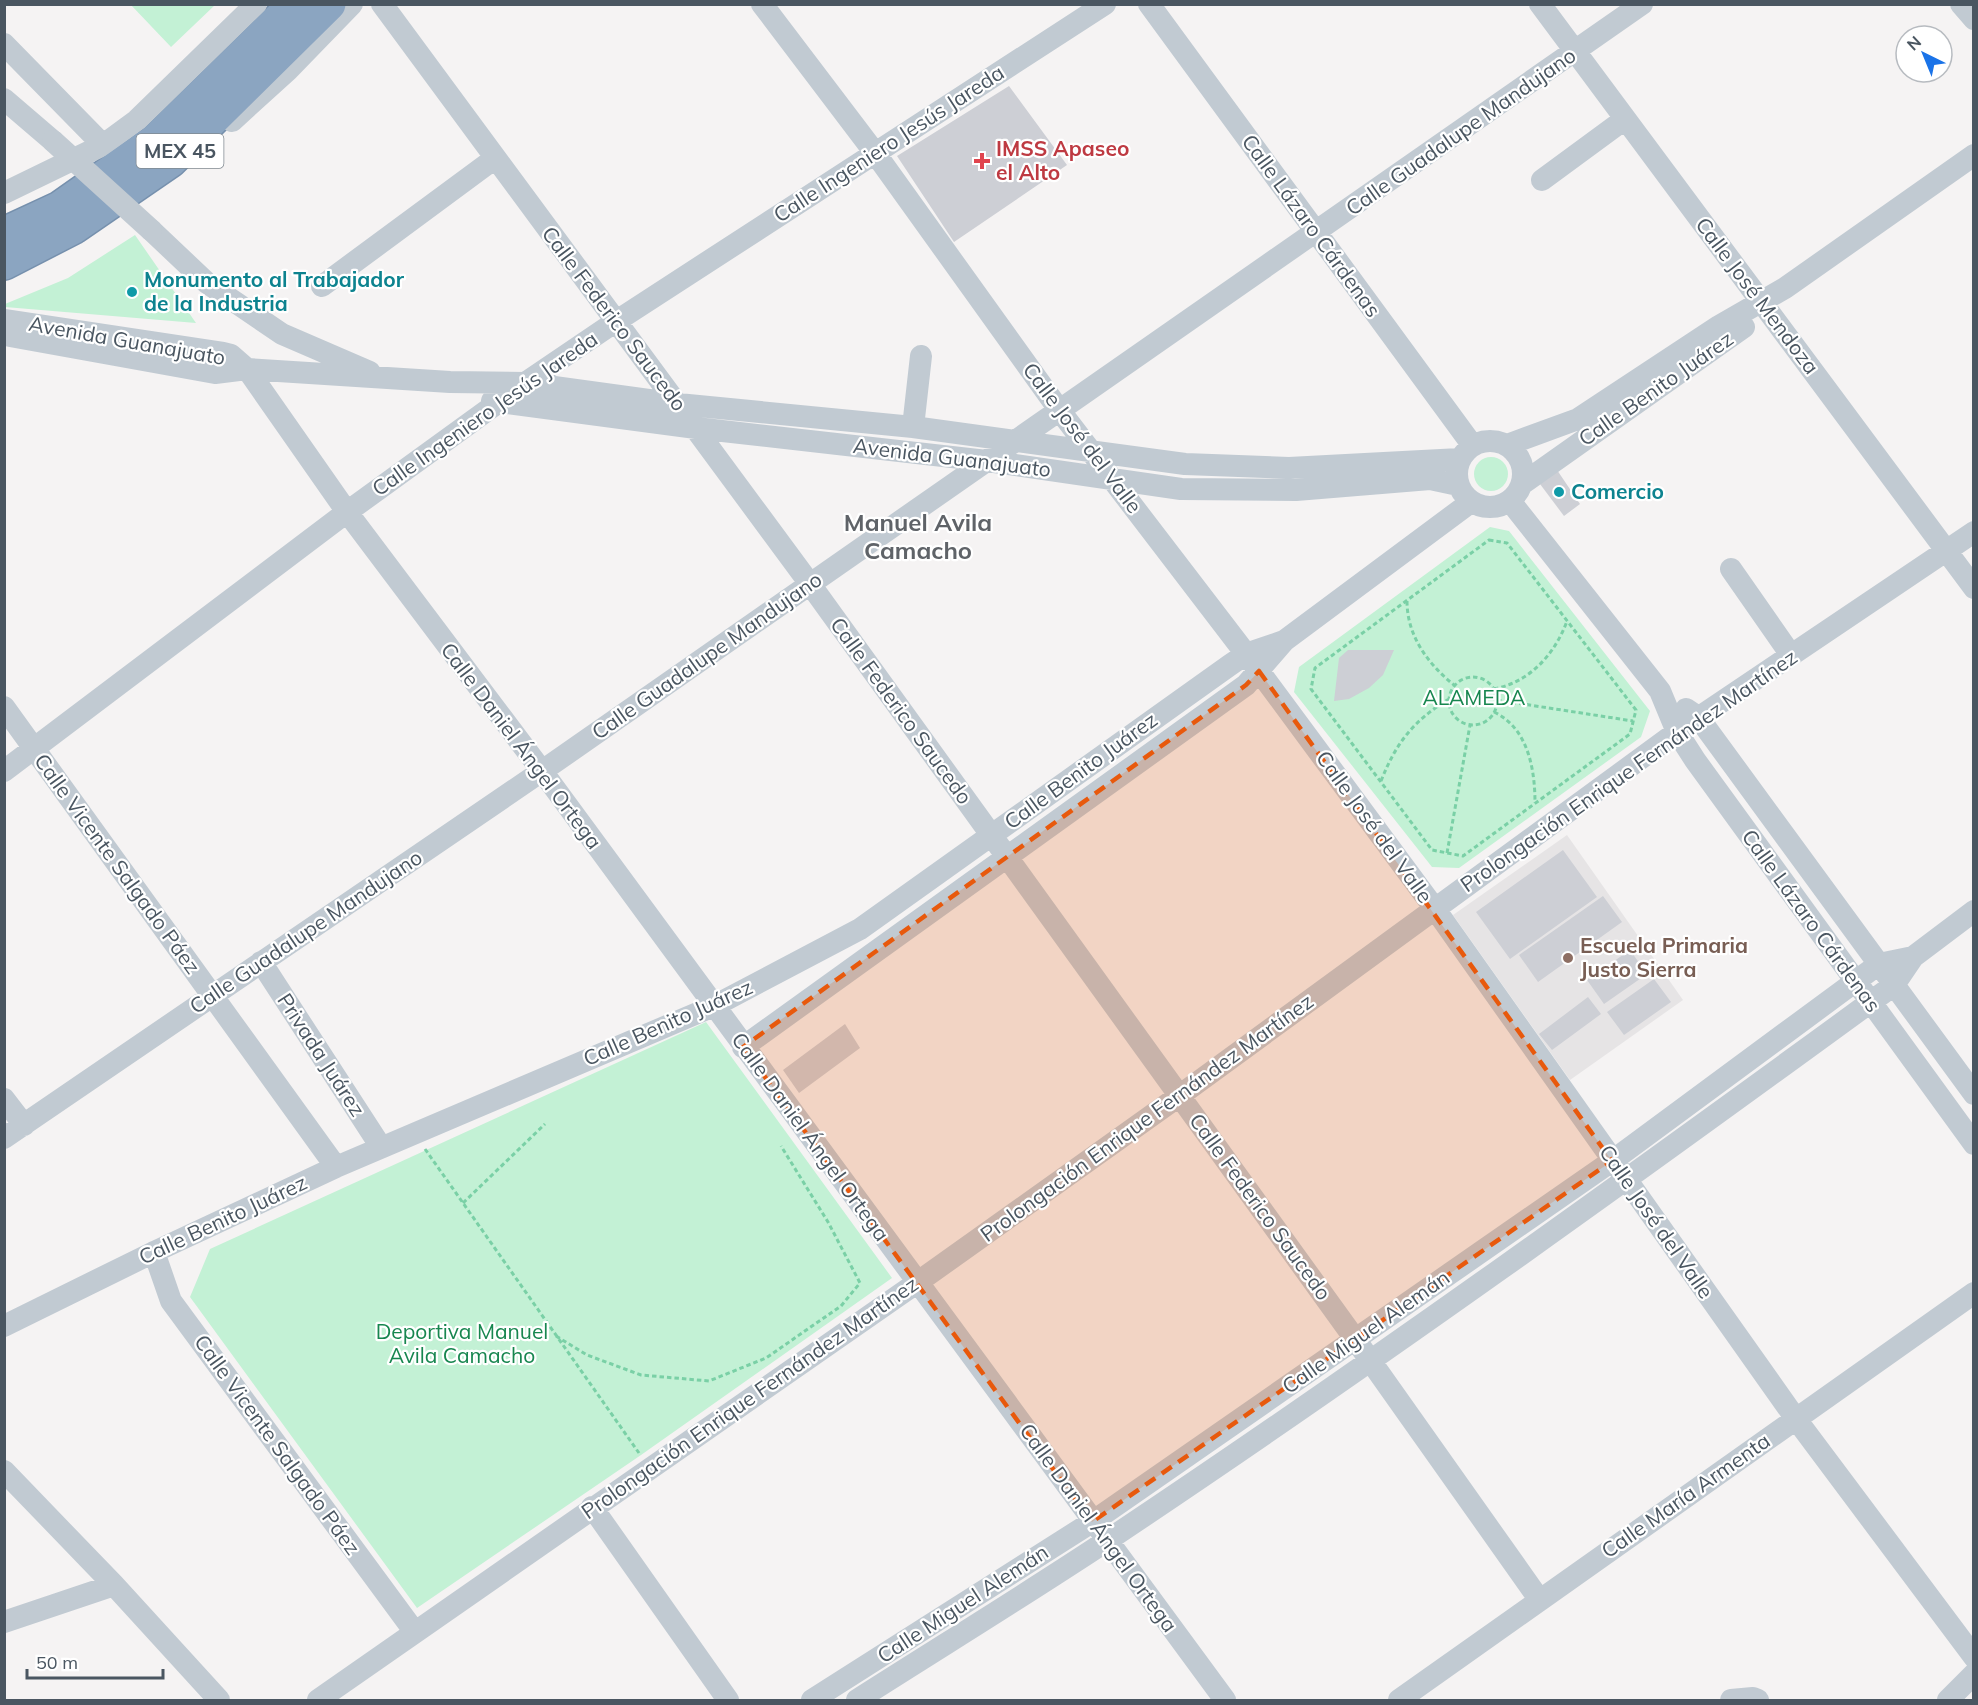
<svg xmlns="http://www.w3.org/2000/svg" width="1978" height="1705" viewBox="0 0 1978 1705" font-family="Mulish,sans-serif">
  <rect width="100%" height="100%" fill="#f5f3f3"/>
  <path fill="#e6e4e5" d="M1567,835l116,165 -113,80 -117,-165z"/>
  <path fill="#c3f1d5" d="M131,5h84l-44,42z
    M135,235l61,88 -191,-16v-3l63,-26z
    M1474 474a17 17 0 1 1 34 0a17 17 0 1 1-34 0Z
    M1490,527l19,4 141,180 -9,26 -182,131 -27,-1 -138,-175 5,-25z
    M706,1022l186,256 -251,177 -224,153 -227,-311 20,-48z"/>
  <path fill="#cdcfd5" d="M1009,86l58,79 -113,77 -57,-86z
    M1555,467l25,37 -16,12 -27,-36z
    M1348,650h46l-11,25 -14,13 -20,11 -15,2 5,-43z
    M1563,850l34,47 -87,62 -34,-47z
    M1603,896l19,26 -84,60 -19,-27z
    M1630,950l17,24 -43,30 -17,-24z
    M1654,979l17,23 -47,33 -17,-23z
    M1588,997l13,17 -49,36 -13,-16z
    M845,1024l15,24 -61,45 -16,-23z"/>
  <g fill="none" stroke-linecap="round" stroke-linejoin="round">
    <defs>
      <path id="highway" d="M4,234l56,-26 95,-67 140,-137
        M4,263l70,-36 96,-66 159,-157"/>
    </defs>
    <use href="#highway" stroke="#7690ad" stroke-width="36"/>
    <path stroke="#7ad0a6" stroke-width="3" stroke-dasharray="4.5 3" stroke-linecap="butt" d="M1489,540l18,3 129,167 -6,24 -167,122 -31,-6 -121,-161 4,-21z
      M1407,601c0,35 21,63 47,84
      M1449 701a24 24 0 1 1 48 0a24 24 0 1 1-48 0Z
      M1494,689c36,-7 61,-35 73,-68
      M1497,700l136,21
      M1494,712c34,16 41,57 41,91
      M1381,781c15,-38 32,-60 68,-82
      M1447,853l23,-128
      M425,1149l214,304
      M463,1203l82,-79
      M556,1336l31,19 54,20 68,6 57,-23 75,-52 19,-23 -32,-61 -47,-76"/>
    <path stroke="#c1cad2" stroke-width="22" d="M382,4l428,580 545,755 184,260
      M762,4l113,149 185,258 199,260 176,238 361,510 178,238
      M1149,4l324,442
      M1540,4l434,584
      M1961,4l13,15
      M4,44l99,101
      M4,99l49,42
      M232,121l56,-51 64,-66
      M1542,180l83,-61
      M4,193l99,-48 34,-25 119,-116
      M151,230l56,53 75,51 88,38
      M322,286l172,-127
      M4,320l219,33 8,2 16,14 100,143 195,259 683,929
      M10,336l205,37 32,-4 203,13 75,1 153,21 235,23 272,37 104,4 171,-9
      M492,401l204,27 291,33 194,28 115,1 134,-11 28,6
      M913,427l8,-71
      M1457 474a33 33 0 1 1 66 0a33 33 0 1 1-66 0Z
      M1507,445l71,-26 141,-93 66,-38 189,-133
      M1522,484l222,-157
      M1510,501l150,190 17,41 18,28 279,384
      M1731,569l60,86
      M4,707l332,460
      M1686,709l12,8 276,377
      M4,771l343,-259 178,-129 90,-61 490,-318
      M261,962l120,185
      M743,1047l503,-362 38,-44 187,-139
      M4,1099l20,26
      M4,1138l538,-367 1100,-767
      M154,1252l17,49 243,330
      M4,1326l150,-74 182,-85 378,-161 146,-77 370,-264 16,-11 38,-13
      M4,1471l110,114 105,115
      M592,1507l136,193
      M4,1622l110,-37
      M318,1700l600,-418 261,-186 498,-364 297,-200
      M812,1700l280,-178 520,-361 267,-197 34,-7
      M857,1700c83,-53 168,-105 251,-160 267,-178 527,-366 786,-555l19,-28 61,-46
      M1399,1700l575,-407
      M1731,1700l22,-2 5,2
      M1948,1700l26,-26"/>
    <use href="#highway" stroke="#8ba5c1" stroke-width="33"/>
    <path stroke="#c1cad2" stroke-width="22" d="M53,141l98,89"/>
  </g>
  <path fill="#e8590c" fill-opacity="0.2" stroke="#e8590c" stroke-width="4.5" stroke-dasharray="12 8" stroke-linejoin="round" d="M1259,671l353,490 -520,361 -349,-475 503,-362z"/>
  <path fill="#e0444e" stroke="#fff" stroke-width="2" d="M979 152h6v6h6v6h-6v6h-6v-6h-6v-6h6z"/>
  <g fill="#0f9aa8" stroke="#fff" stroke-width="2">
    <circle cx="132" cy="292" r="6"/>
    <circle cx="1559" cy="492" r="6"/>
  </g>
  <circle fill="#8d6e63" stroke="#fff" stroke-width="2" cx="1568" cy="958" r="6"/>
  <g text-anchor="middle" stroke-width="4.5" stroke-linejoin="round" paint-order="stroke">
    <rect fill="#fff" stroke="#808990" stroke-width="1.5" x="136.5" y="134" width="87" height="34" rx="4.5"/>
    <g font-size="20" font-weight="bold" fill="#4a5661">
      <text x="180" y="158">MEX 45</text>
    </g>
    <g font-size="21" fill="#4a5661" stroke="#fff">
      <text transform="translate(1461 132) rotate(-35)" y="7">Calle Guadalupe Mandujano</text>
      <text transform="translate(889 144) rotate(-33)" y="7">Calle Ingeniero Jesús Jareda</text>
      <text transform="translate(1311 226) rotate(54)" y="7">Calle Lázaro Cárdenas</text>
      <text transform="translate(1757 296) rotate(53)" y="7">Calle José Mendoza</text>
      <text transform="translate(614 319) rotate(53)" y="7">Calle Federico Saucedo</text>
      <text transform="translate(127 341) rotate(10)" y="7">Avenida Guanajuato</text>
      <text transform="translate(1656 389) rotate(-35)" y="7">Calle Benito Juárez</text>
      <text transform="translate(485 414) rotate(-35)" y="7">Calle Ingeniero Jesús Jareda</text>
      <text transform="translate(1082 438) rotate(53)" y="7">Calle José del Valle</text>
      <text transform="translate(952 458) rotate(7)" y="7">Avenida Guanajuato</text>
      <text transform="translate(707 656) rotate(-35)" y="7">Calle Guadalupe Mandujano</text>
      <text transform="translate(901 711) rotate(54)" y="7">Calle Federico Saucedo</text>
      <text transform="translate(521 746) rotate(53)" y="7">Calle Daniel Ángel Ortega</text>
      <text transform="translate(1081 771) rotate(-36)" y="7">Calle Benito Juárez</text>
      <text transform="translate(1629 771) rotate(-35)" y="7">Prolongación Enrique Fernández Martínez</text>
      <text transform="translate(1374 827) rotate(54)" y="7">Calle José del Valle</text>
      <text transform="translate(117 864) rotate(54)" y="7">Calle Vicente Salgado Páez</text>
      <text transform="translate(1811 921) rotate(54)" y="7">Calle Lázaro Cárdenas</text>
      <text transform="translate(306 932) rotate(-34)" y="7">Calle Guadalupe Mandujano</text>
      <text transform="translate(668 1023) rotate(-24)" y="7">Calle Benito Juárez</text>
      <text transform="translate(321 1055) rotate(57)" y="7">Privada Juárez</text>
      <text transform="translate(1147 1118) rotate(-36)" y="7">Prolongación Enrique Fernández Martínez</text>
      <text transform="translate(810 1137) rotate(54)" y="7">Calle Daniel Ángel Ortega</text>
      <text transform="translate(1260 1207) rotate(54)" y="7">Calle Federico Saucedo</text>
      <text transform="translate(223 1220) rotate(-25)" y="7">Calle Benito Juárez</text>
      <text transform="translate(1656 1222) rotate(55)" y="7">Calle José del Valle</text>
      <text transform="translate(1366 1332) rotate(-35)" y="7">Calle Miguel Alemán</text>
      <text transform="translate(750 1398) rotate(-35)" y="7">Prolongación Enrique Fernández Martínez</text>
      <text transform="translate(277 1445) rotate(54)" y="7">Calle Vicente Salgado Páez</text>
      <text transform="translate(1686 1496) rotate(-35)" y="7">Calle María Armenta</text>
      <text transform="translate(1098 1528) rotate(54)" y="7">Calle Daniel Ángel Ortega</text>
      <text transform="translate(963 1604) rotate(-33)" y="7">Calle Miguel Alemán</text>
    </g>
    <g font-size="21" font-weight="bold" fill="#be3a42" stroke="#fff" text-anchor="start">
      <text x="996" y="156">IMSS Apaseo<tspan x="996" dy="24">el Alto</tspan></text>
    </g>
    <g font-size="21" font-weight="bold" fill="#0d838f" stroke="#fff" text-anchor="start">
      <text x="144" y="287">Monumento al Trabajador<tspan x="144" dy="24">de la Industria</tspan></text>
      <text x="1571" y="499">Comercio</text>
    </g>
    <g font-size="21" fill="#17864f" stroke="#fff">
      <text x="1474" y="705">ALAMEDA</text>
      <text x="462" y="1339">Deportiva Manuel<tspan x="462" dy="24">Avila Camacho</tspan></text>
    </g>
    <g font-size="21" font-weight="bold" fill="#785e54" stroke="#fff" text-anchor="start">
      <text x="1580" y="953">Escuela Primaria<tspan x="1580" dy="24">Justo Sierra</tspan></text>
    </g>
    <g font-size="24" font-weight="bold" fill="#5f6368" stroke="#fff">
      <text x="918" y="531">Manuel Avila<tspan x="918" dy="28">Camacho</tspan></text>
    </g>
  </g>
  <rect width="1978" height="1705" fill="none" stroke="#4a5661" stroke-width="12"/>
  <g transform="translate(1924 54) rotate(317)"><circle r="28" fill="#ffffff" stroke="#b7bbc0" stroke-width="1.5"/>
  <path d="M0-4.5L10 22L0 15L-10 22Z" fill="#1a73e8"/>
  <text y="-9" font-size="16" font-weight="bold" text-anchor="middle" fill="#4a5661">N</text>
  </g>
  <path d="M27 1669v9h136v-9" fill="none" stroke="#4a5661" stroke-width="3"/>
  <text x="36" y="1669" font-size="18" fill="#4a5661" stroke="#ffffff" stroke-width="4.5" paint-order="stroke">50 m</text>
</svg>
